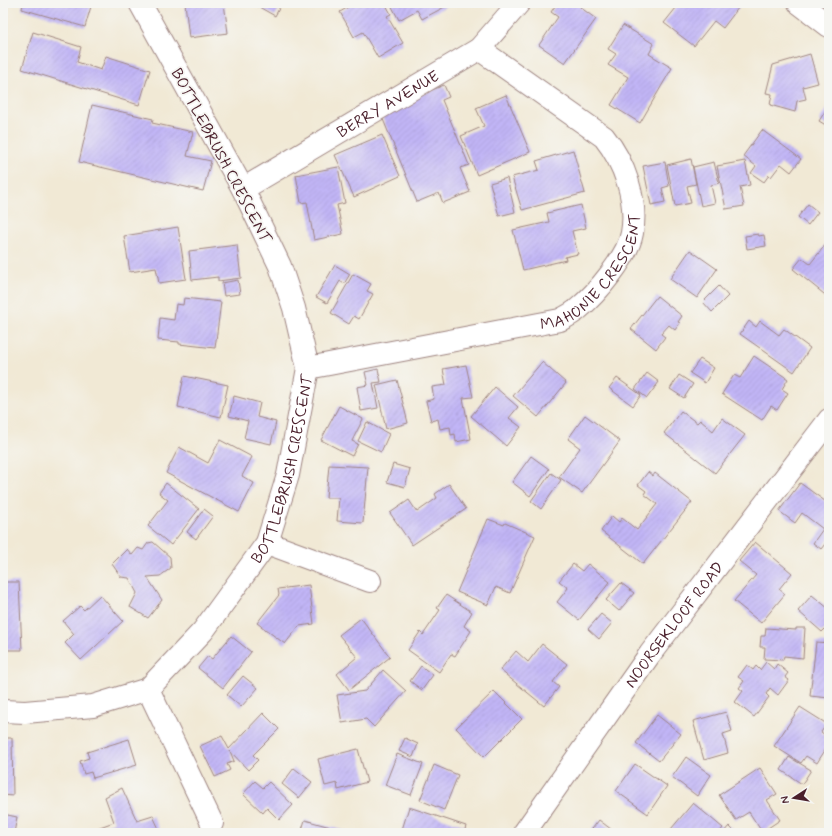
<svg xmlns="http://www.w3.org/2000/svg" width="832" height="836" viewBox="0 0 832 836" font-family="Mynerve,sans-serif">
  <defs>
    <pattern id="building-hatch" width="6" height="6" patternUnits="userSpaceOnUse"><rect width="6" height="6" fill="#c1b5f6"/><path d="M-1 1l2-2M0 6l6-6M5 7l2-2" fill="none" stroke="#a79bd3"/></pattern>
  </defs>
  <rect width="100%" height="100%" fill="#f6f6f2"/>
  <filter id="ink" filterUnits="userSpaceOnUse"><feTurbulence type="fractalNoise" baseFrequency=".025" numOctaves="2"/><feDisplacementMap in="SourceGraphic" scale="8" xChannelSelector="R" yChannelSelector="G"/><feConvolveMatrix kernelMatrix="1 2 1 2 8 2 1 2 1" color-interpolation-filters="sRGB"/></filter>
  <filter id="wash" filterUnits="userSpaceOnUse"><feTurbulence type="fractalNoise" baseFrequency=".012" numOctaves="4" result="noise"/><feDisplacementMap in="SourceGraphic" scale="16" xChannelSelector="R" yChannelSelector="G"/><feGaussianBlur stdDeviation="0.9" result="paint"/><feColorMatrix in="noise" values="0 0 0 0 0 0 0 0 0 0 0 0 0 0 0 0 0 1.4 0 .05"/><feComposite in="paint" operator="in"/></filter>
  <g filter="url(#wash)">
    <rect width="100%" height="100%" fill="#f1e9d5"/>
    <g id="blocks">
      <path fill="url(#building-hatch)" d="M23,3h69l-7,24 -63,-18z
        M185,3h39l4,30 -39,5z
        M252,3h30l-7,13z
        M355,3h30l6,11 -4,2 16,27 -25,15 -15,-26 -9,5 -14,-25z
        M390,3h62l-30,16 -5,-9 -18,10z
        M557,3h26l-3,4 16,12 -31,44 -26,-18 19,-28 -7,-5z
        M680,3h62l-19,25 -9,-7 -20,25 -30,-23z
        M623,25l31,19 -5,10 23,14 -32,55 -29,-18 17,-28 -20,-12 8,-11 -8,-5z
        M33,32l48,15 -4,15 24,8 5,-14 44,14 -11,35 -117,-36z
        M810,54l8,29 -15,4 3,12 -9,2 -2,11 -25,-7 2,-11 -6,-1 7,-28z
        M444,85l5,12 -7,3 27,65 -9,3 10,24 -27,11 -4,-10 -22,9 -37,-90z
        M506,95l24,57 -53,23 -16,-39 23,-10 -8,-18z
        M92,105l61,14 -1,4 41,9 -6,24 24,5 -8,30 -124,-29z
        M829,105v22l-10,-6z
        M762,130l39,29 -10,13 -10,-8 -10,13 -2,-2 -5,7 -13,-9 5,-7 -13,-10z
        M382,135l18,41 -46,21 -19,-42z
        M573,150l12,43 -63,17 -10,-33 27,-7 -3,-9z
        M691,159l5,25 -9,2 4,17 -16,3 -8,-41z
        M745,161l5,24 -10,2 4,19 -18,3 -9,-43z
        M665,162l4,24 -7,2 3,14 -14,3 -8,-39z
        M714,162l5,21 -8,2 4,18 -14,3 -8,-39z
        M338,167l7,36 -8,2 6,29 -29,6 -7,-38 -6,1 -5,-28z
        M507,178l8,34 -16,4 -9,-33z
        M808,204l10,8 -10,13 -10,-8z
        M581,205l5,23 -14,3 6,23 -13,3 1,3 -43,10 -10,-40 36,-8 -2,-9z
        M178,227l8,52 -27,4 -3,-15 -26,4 -6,-36z
        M758,234l1,2 5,-1 2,11 -19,3 -2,-13z
        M826,244l3,2v52l-36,-29 9,-11 8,6z
        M237,245l4,33 -23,3v-4l-26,3 -3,-29z
        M690,250l27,19 -20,29 -27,-19z
        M335,265l15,9 -6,10 -4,-3 -13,22 -11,-6z
        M353,274l18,10 -4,7 6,3 -14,25 -5,-3 -5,8 -18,-11z
        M238,280l2,14 -16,2 -2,-13z
        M719,286l9,10 -16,16 -9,-10z
        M657,296l25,20 -4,6 2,1 -5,7 -6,-5 -8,9 4,3 -9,12 -25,-20z
        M184,298l37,4 -6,46 -36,-4v-2l-21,-2 2,-22 14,2 2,-16 7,1z
        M749,321l7,6 4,-6 19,14 5,-6 26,19 -16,24 -54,-38z
        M754,356l34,23 -6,10 6,4 -11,17 -6,-4 -9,14 -40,-26 12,-19 6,3z
        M700,359l14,9 -9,15 -15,-10z
        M542,362l24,21 -28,34 -25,-21z
        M466,365l7,32 -10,1 8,41 -15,3 -1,-8 -4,1 -1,-8 -10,2 -2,-10 -7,2 -5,-20 8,-2 -2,-12 14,-2 -3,-16z
        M378,369l3,13 -8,1 5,25 -17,3 -4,-24 11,-2 -3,-13z
        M647,373l12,9 -12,16 -12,-9z
        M679,375l14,9 -9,14 -14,-9z
        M184,376l44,9 -7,32 -43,-10z
        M617,378l24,17 -8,11 -24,-18z
        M397,380l11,43 -22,6 -10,-44z
        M495,387l23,20 -9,11 12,9 -15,19 -35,-30z
        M234,396l26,7 -3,14 19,5 -5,22 -27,-6 4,-17 -19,-5z
        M339,406l24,13 -11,22 6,3 -6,12 -31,-16z
        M681,411l16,12 3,-3 13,11 9,-13 23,17 -30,38 -51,-40z
        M585,415l35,26 -38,52 -23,-16 21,-29 -12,-9z
        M367,422l22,12 -8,18 -23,-11z
        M220,440l32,17 -10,19 12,7 -15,29 -73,-39 13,-26 29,16z
        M531,456l18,13 -19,27 -18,-14z
        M393,464l17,5 -5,18 -18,-5z
        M329,465l39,2 -5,56 -26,-2 2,-23h-13z
        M648,472l5,4 2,-3 37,29 -49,62 -42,-33 11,-15 7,6 3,-4 15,12 20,-26 -13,-10 2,-3 -8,-6z
        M551,473l10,7 -20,29 -10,-8z
        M166,483l33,26 -28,36 -23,-19 20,-26 -9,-7z
        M800,483l29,21v35l-8,10 -8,-6 10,-14 -21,-16 -7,10 -16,-12z
        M449,484l17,25 -54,36 -22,-32 19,-13 8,12 20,-14 -2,-4z
        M204,509l9,7 -17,23 -9,-7z
        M488,519l16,6 1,-2 30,13 -25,57 -14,-6 -8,18 -31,-13z
        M153,542l17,15 1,11 -11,8 -13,1 15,23 -14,18 -18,-11 7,-14 -8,-15 -8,-1 -9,-13 15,-15 5,6 6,-7 5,2 5,-7z
        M755,542l37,31 -13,16 6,5 -24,29 -27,-22 22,-26 -17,-14z
        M573,564l9,7 6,-7 22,18 -31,38 -22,-18 11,-14 -9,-7z
        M3,582h16l3,68h-19z
        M621,583l13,10 -15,18 -13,-11z
        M309,585l5,39 -15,2 -14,18 -28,-21 22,-28 -1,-6z
        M100,595l23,26 -42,39 -16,-17 9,-9 -11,-13 17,-15 4,4z
        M446,595l26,17 -8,14 7,5 -16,25 -4,-2 -12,18 -31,-22 12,-18 3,3 17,-25 -3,-2z
        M812,595l17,14v23l-4,-3 -3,3 -24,-21z
        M601,614l11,9 -13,16 -11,-10z
        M361,618l29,39 -41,33 -12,-16 20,-17 -18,-22z
        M766,628l30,2v-2h9l-2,30 -19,-2 -1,4 -19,-1 1,-12h-5l1,-11h4z
        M231,636l20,16 -28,36 -25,-20 10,-12 4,3z
        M816,642l13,1v55l-19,-2z
        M542,644l25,20 -14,18 6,5 -15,19 -44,-36 16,-19 12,11z
        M766,662l8,7 3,-5 11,9 -3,4 4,3 -11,15 -8,-7 -4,6 3,3 -15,20 -19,-15 8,-11 -4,-3 5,-7 -6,-4 9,-12 6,5 3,-4 4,4z
        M421,666l12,9 -11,15 -12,-9z
        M383,670l23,21 -32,36 -8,-8 -24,4 -5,-28 28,-4z
        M243,676l15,12 -17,19 -14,-12z
        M494,691l28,28 -38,38 -28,-29z
        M800,707l27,17 -6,8 8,6v6l-12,19 -11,-7 -5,7 -27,-17z
        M726,712l6,19 -9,3 5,19 -24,7 -11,-39z
        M263,713l16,16 -26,26 5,5 -10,10 -18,-19 4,10 -7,3 3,6 -15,7 -15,-31 22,-10 7,13z
        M657,715l24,19 -22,27 -23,-18z
        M3,738h9l1,58 -10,-1z
        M405,738l13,6 -5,13 -14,-6z
        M129,739l8,26 -44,13 -2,-6 -7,2 -4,-13 9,-3 -2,-6z
        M358,749l9,33 -29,8 -1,-7 -12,3 -7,-27z
        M397,754l26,10 -12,31 -26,-10z
        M686,757l25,18 -14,21 -25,-19z
        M789,757l22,13 -9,14 -21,-14z
        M635,764l32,22 -19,28 -32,-23z
        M434,765l24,10 -14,35 -24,-10z
        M294,768l18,14 -13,16 -17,-14z
        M760,768l17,26 -10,6 13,20 -18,12 -13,-20 -13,8 -17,-25z
        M255,781l8,7 6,-6 24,23 -14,15 -12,-12 -4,5 -20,-19z
        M122,788l15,33 16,-5 8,17h-62l-2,-5 17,-6 -9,-25z
        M693,803l30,25 -4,5h-43l-5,-4z
        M409,807l57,19 -2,7h-63z
        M3,814l14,3 -3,16h-11z
        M305,820l47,13h-51z
        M599,820l17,13h-27z
        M729,826l7,7h-13z"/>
    </g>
  </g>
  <g filter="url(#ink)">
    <use href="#blocks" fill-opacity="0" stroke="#9e8480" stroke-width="1"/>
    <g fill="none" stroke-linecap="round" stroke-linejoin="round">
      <defs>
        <g id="minor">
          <path d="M799,3l30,23"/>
          <path id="s1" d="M243,189l236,-140 40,-46"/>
          <path id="s2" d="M308,368l252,-48c6,-3 12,-6 18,-11 18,-15 50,-52 54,-76 6,-33 -8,-71 -28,-96l-125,-88"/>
          <path d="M267,543l103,38"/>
          <path d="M148,689l64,134"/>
          <path id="s3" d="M3,711l22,1 68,-6 55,-17 55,-58 64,-88 21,-68 20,-107 -14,-60 -14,-42 -37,-77 -103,-186"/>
          <path id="s4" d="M524,833l126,-179 179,-234"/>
        </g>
      </defs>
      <use href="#minor" stroke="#9e8480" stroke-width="24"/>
      <use href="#minor" stroke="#fff" stroke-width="22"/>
    </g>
  </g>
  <g text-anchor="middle" stroke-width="3.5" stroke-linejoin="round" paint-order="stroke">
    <g font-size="16" fill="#4a1f2b" stroke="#f6f6f2">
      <text dy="6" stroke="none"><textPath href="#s1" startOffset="168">BERRY AVENUE</textPath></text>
      <text transform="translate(222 155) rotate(62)" y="6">BOTTLEBRUSH CRESCENT</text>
      <text dy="6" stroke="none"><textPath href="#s2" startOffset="314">MAHONIE CRESCENT</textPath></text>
      <text dy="6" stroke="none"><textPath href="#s3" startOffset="412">BOTTLEBRUSH CRESCENT</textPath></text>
      <text dy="6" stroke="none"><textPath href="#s4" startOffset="257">NOORSEKLOOF ROAD</textPath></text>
    </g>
  </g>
  <rect width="832" height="836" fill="none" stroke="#f6f6f2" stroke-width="16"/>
  <g transform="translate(794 798) rotate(258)" stroke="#f6f6f2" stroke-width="3" paint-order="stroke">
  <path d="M0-3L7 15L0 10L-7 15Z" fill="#4a1f2b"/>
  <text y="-6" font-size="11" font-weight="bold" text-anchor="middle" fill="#4a1f2b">N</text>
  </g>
</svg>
